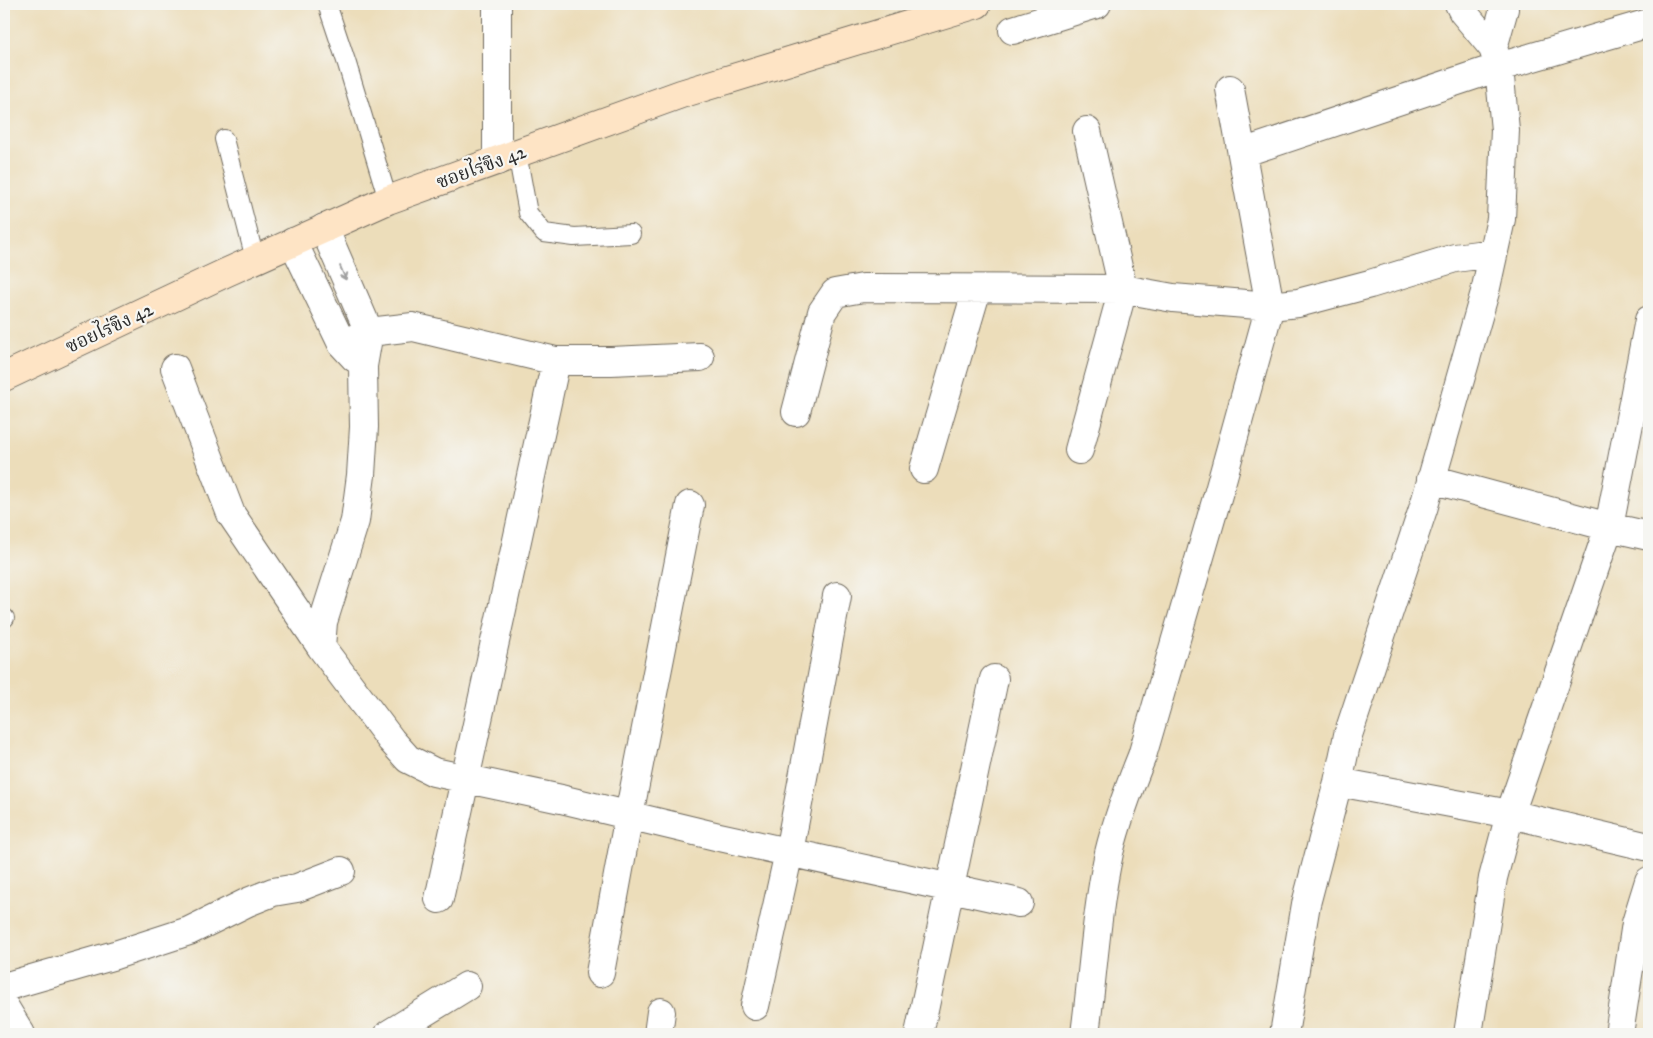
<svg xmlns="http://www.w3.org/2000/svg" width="1653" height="1038" viewBox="0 0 1653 1038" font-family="'IM FELL Great Primer','Noto Serif Thai',serif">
  <rect width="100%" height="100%" fill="#f6f6f2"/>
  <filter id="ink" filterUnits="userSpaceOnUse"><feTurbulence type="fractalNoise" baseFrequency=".02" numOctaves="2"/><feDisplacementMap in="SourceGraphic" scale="10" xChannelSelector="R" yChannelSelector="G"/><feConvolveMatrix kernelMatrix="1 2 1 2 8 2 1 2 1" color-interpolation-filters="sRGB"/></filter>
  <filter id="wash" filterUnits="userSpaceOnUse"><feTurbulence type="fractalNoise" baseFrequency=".0096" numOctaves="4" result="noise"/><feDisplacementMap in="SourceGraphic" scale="20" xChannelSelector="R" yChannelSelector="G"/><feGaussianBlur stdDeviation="1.12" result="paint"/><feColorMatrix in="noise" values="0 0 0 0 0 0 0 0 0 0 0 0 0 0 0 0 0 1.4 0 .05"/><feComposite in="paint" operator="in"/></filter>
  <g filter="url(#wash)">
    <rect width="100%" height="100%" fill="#ecddba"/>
  </g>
  <g filter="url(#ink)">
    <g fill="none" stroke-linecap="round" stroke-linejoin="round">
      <defs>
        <path id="lane" d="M327,4l20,60 41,136
          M224,139l31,120
          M517,153l11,60 16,20 30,4 57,-3
          M4,617l1,1"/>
        <path id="street" d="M1013,30l84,-26
          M1493,48l11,-39 -1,-5
          M1242,153l257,-86 150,-44
          M497,161v-157
          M324,228l45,104 -6,34 1,61 -3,48 -6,46 -32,101 -2,25 70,93 17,19 26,13 127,27 154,37 304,67
          M293,242l49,102 13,14
          M342,344l27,-12 44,-5 143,34h55l89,-4
          M175,368l56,146 90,133
          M796,412l26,-100 13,-19 28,-5 260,1 50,9 97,8 28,-3 72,-19 85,-26 38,-5
          M1079,450l44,-161 -36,-158
          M924,469l53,-180
          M1431,479l178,48 40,9
          M1338,782l172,32 139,33
          M439,899l117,-538
          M600,973l29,-158 61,-310
          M4,987l111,-32 74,-24 59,-29 25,-10 24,-4 44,-17
          M4,1006l17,28
          M755,1006l34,-154 48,-256
          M389,1034l78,-48
          M658,1034l3,-22
          M919,1034l75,-355
          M1085,1034c8,-60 11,-121 24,-181 8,-33 20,-65 33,-97l77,-265 51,-185 -40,-217
          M1284,1034l22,-130 32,-122 10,-47 76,-229 61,-214 16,-73 4,-89 -6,-63 -6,-19 -30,-36 -4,-8
          M1468,1034l25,-156 17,-64 99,-287 40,-207
          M1619,1034l17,-111 13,-42"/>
        <path id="secondary" d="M4,377l221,-104 163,-73 293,-106 296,-90"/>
      </defs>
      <use href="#lane" stroke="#6f695d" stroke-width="20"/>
      <use href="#street" stroke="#6f695d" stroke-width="30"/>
      <use href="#secondary" stroke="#6f695d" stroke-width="30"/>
      <use href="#lane" stroke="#fff" stroke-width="18"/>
      <use href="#street" stroke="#fff" stroke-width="28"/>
      <use href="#secondary" stroke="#fee4c5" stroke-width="28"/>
    </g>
    <defs><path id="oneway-shaft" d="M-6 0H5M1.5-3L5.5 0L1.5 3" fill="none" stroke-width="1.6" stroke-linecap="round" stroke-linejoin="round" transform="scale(1.25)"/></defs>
    <use stroke="#a0a0a0" href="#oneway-shaft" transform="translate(343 273) rotate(67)"/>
  </g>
  <g text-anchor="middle" stroke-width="4.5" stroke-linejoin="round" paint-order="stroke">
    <g font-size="19" fill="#2b2b2b" stroke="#f6f6f2">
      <text transform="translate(481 166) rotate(-20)" y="7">ซอยไร่ขิง 42</text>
      <text transform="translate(109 327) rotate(-25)" y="7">ซอยไร่ขิง 42</text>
    </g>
  </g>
  <rect width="1653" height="1038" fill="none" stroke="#f6f6f2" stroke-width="20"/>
</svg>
